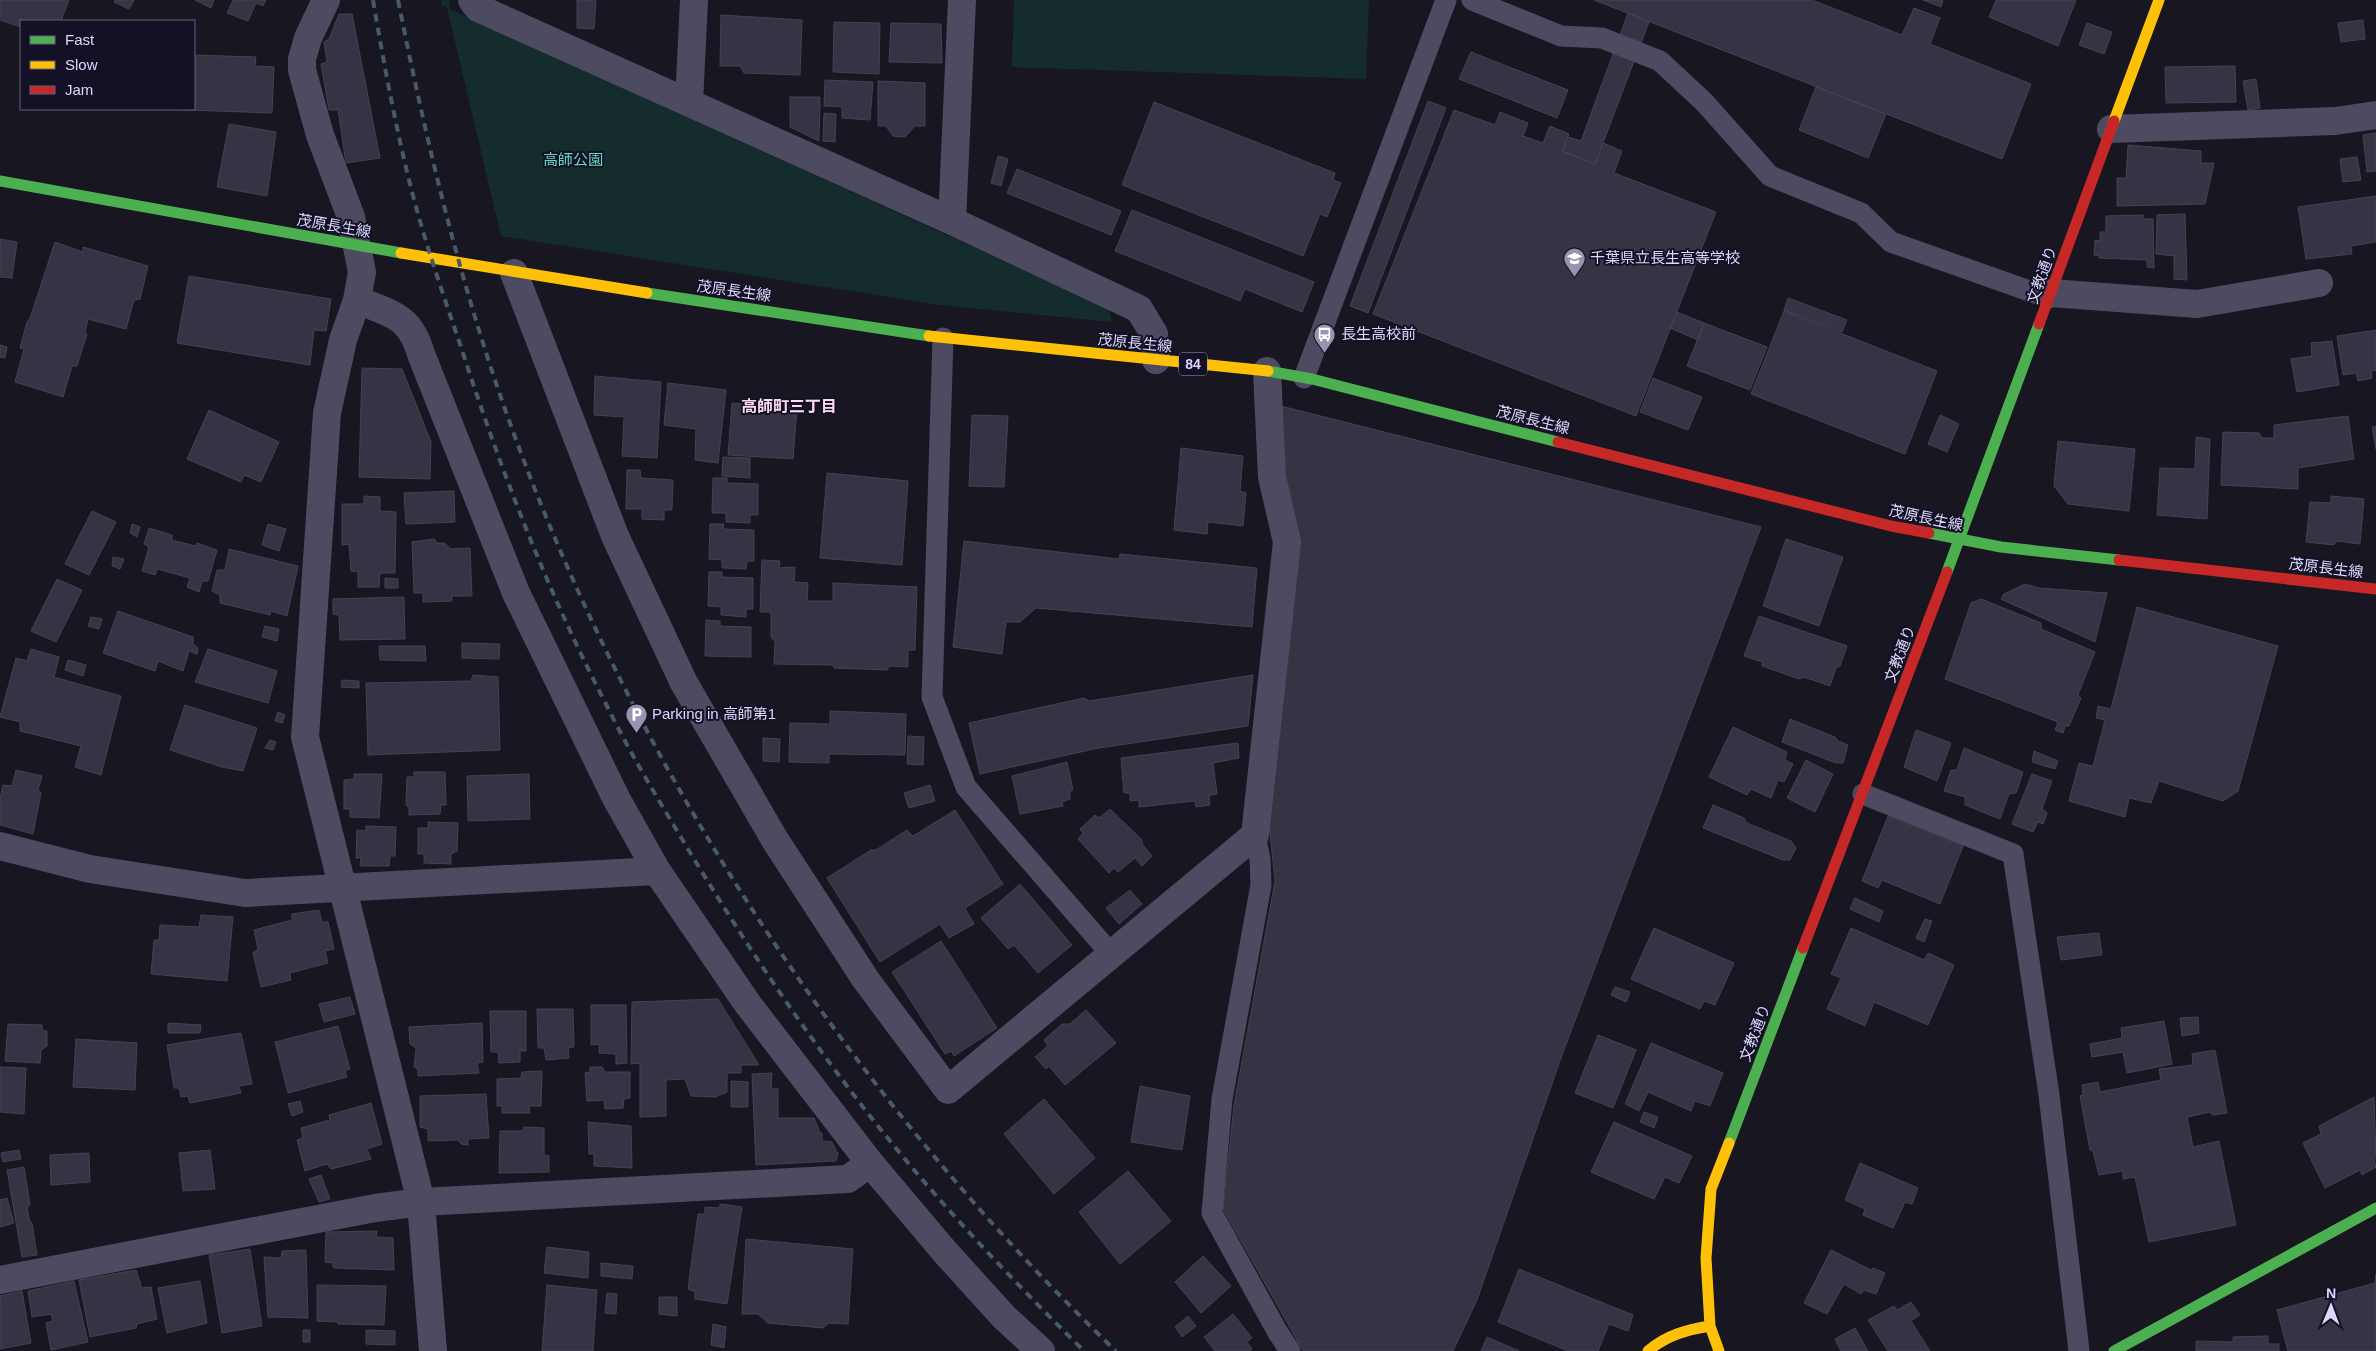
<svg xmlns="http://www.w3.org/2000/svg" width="2376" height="1351" viewBox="0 0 2376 1351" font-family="Helvetica,'Noto Sans JP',sans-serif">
  <rect width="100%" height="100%" fill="#181621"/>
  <path fill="#152c2d" d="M441,0h9l-1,9 656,298 6,8v7l-172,-17 -438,-69 -54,-228 -5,-2z
    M1014,0h355l-3,79 -354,-12z"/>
  <path fill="#363444" stroke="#454154" d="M0,0h69l-8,21h-40v6l-21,-7z
    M115,0h19l-5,9 -15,-7z
    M195,0h19l-3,8z
    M233,0h33l-3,6 -7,-3 -8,18 -21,-8z
    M577,0l19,1 -2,28 -17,-1z
    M1594,0h218l90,35 12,-27 26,10 -10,26 101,40 -29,75z
    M1923,0h20l-2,7z
    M1996,0h80l-18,46 -69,-29z
    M1628,13l21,9 -54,142 -33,-13 6,-14 13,4z
    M339,14h13l28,144 -34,5 -8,-53h-9l-8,-46 6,-2 -3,-20 5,-3z
    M721,15l81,5 -2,55 -56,-2 -4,-7h-20z
    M2363,20l2,19 -24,3 -3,-19z
    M834,22l46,1 -1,51 -46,-2z
    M891,23l50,1 1,39 -53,-1z
    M2087,23l25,9 -8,22 -25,-9z
    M1471,52l97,38 -11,28 -98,-39z
    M194,55l62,2 -1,9 19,1 -2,46 -110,-4h32z
    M2235,66l1,36 -70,1 -1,-36z
    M2256,79l4,29 -12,2 -5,-29z
    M825,80l48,2 -3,38 -28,-2v-11l-18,-1z
    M878,81l47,2v43h-10l-10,11 -12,-1 -7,-10h-8z
    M1816,87l70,27 -18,44 -69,-28z
    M790,97h30l-1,44 -29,-14z
    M1428,101l18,7 -78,205 -18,-7z
    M1154,102l181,71 -2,7 8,3 -14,34 -7,-3 -17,42 -181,-71z
    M1454,110l41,15 5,-13 28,11 -5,13 20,7 7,-17 19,8 -7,17 33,13 8,-21 19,8 -8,22 102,39 -80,204 -263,-102z
    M824,113l12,1 -1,28 -12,-1z
    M229,124l47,8 -9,64 -50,-9z
    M2376,133v38l-9,1 -4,-37z
    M2128,145l73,6v12h13l-9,41 -88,2v-28h9z
    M998,156l10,3 -7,27 -10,-3z
    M2357,157l4,23 -18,2 -3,-23z
    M1017,169l104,42 -10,24 -104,-42z
    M2376,196v46l-25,4 1,8 -46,5 -8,-52z
    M1132,210l182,72 -12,30 -57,-23 -5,12 -125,-50z
    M2185,214l2,66 -13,-1v-23l-18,-2 1,-39z
    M2143,215l1,4h9l1,49 -7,-1v-7l-48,-2v-3l-5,1 1,-16 5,1v-9h6v-16z
    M0,239l17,3 -5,36 -12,-1z
    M55,242l28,10v-5l65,19 -8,33 -6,1 -8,29 -38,-10 -3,13 2,2 -10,32h-5l-9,31 -48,-15 9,-33 -4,-1 7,-26 3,-4z
    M189,276l142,23 -5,32 -12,-1 -4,35 -133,-22z
    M1788,298l59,22 -5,12 -58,-22z
    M1784,311l153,60 -32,83 -154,-60z
    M1677,312l27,11 -6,17 -28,-12z
    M1704,323l63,24 -17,43 -63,-24z
    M2376,330v40l-5,1 1,7 -14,3 -2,-8 -13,2 -6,-39z
    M2332,341l7,44 -42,7 -6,-33 21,-3 -1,-13z
    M0,345l7,2 -2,11 -5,-1z
    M362,368l40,1 29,73 -1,37 -71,-2z
    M595,376l66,6 -4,76 -35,-2 2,-39 -30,-2z
    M1653,378l49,19 -14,33 -48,-18z
    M668,383l58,7 -8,73 -23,-3 1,-31 -32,-4z
    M732,403l65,5 -4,51 -65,-4z
    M1281,406l480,121 -199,528 -85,245 -24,51h-150l-80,-142 11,-104 41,-224 -6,-57 14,-350z
    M209,410l70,32 -18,40 -17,-7 -3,7 -54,-23z
    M972,415l36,1 -4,71 -35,-1z
    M1940,415l19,9 -12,28 -19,-8z
    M2348,416l6,43 -56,9v21l-77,-4 2,-53 36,1 3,5h12v-13z
    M2376,426v23l-4,-22z
    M2196,437l14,2 -3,80 -50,-4 3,-47 35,1z
    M2058,441l77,8 -6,62 -61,-7 -14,-18z
    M1181,448l62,8 -3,35 6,2 -3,33 -35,-4 -1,12 -33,-4z
    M723,457l27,1v20l-28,-2z
    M627,470h13l1,8 32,2 -1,30h-8v10l-22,-1v-10h-16z
    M827,473l81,8 -6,84 -82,-7z
    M713,478h14v5l31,1v31h-8v8l-24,-1v-9h-14z
    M454,491l1,31 -49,2 -2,-31z
    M364,496l16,1v14l16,1 -1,61h-15l-1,14h-21v-15l-7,-1 -2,-27 -7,1v-41h22z
    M2331,496l33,3 -4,45 -23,-3 -3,4 -28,-3 4,-40 21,1z
    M92,511l24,11 -27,53 -24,-11z
    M132,524l8,3 -3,10 -7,-4z
    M268,524l18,5 -7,22 -17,-6z
    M710,524h14l-1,5 31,1v31h-7l-1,8 -24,-1v-8l-13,-1z
    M149,528l23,7v5l24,6 1,-3 20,7 -9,31h-6l-3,11 -12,-5 3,-9 -33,-9 -2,6 -13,-4 7,-24 -5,-3z
    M434,539l3,4h7l7,6 19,-1 2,48h-20v5l-29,1v-9h-9l-2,-51z
    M1786,539l57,18 -24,69 -56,-20z
    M964,541l155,18 1,-5 137,14 -5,59 -216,-19 -16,14h-14l-4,32 -49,-7z
    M229,549l69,17 -11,50 -16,-5 -1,4 -50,-12v-8l-8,-4 5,-21h8z
    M113,557l11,2 -4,10 -8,-3z
    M762,560l18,1 -1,7 16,-1 -1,15 14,1 -1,18h26v-18l84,4 -2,63h-7v17l-19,-1 -2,4 -53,-2 -1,-3 -59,-1 1,-22 -4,-5v-25h-11z
    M709,572h13v5l31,1v31h-7v8l-25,-2v-8l-13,-1z
    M385,578l13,1v9h-13z
    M57,579l25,11 -26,52 -25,-11z
    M2025,584l14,4 68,5 -12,49 -94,-43 3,-5z
    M404,597l1,42 -65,1 -1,-25 -6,-1v-15z
    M1981,599l60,24v6l54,23 -17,43 3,3 -12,28h-4l-2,7 -8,-3 3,-8 -113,-43 26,-76z
    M2137,607l141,39 -40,145 -15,10 -64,-20 -8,22 -22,-5 -4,19 -56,-16 10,-38 14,3 12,-46 -9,-2 2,-12 13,3z
    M118,611l75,26v7l5,4 -1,6 -8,-3 -6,20 -25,-10 -3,10 -52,-18z
    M1759,616l88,30 -7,20 -4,2 -6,18 -26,-9 -5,2 -37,-13v-4l-18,-6z
    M91,617l11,2 -3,10 -11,-3z
    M706,620l14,1v5l31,1v30l-46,-1z
    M265,626l14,3 -2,12 -15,-4z
    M462,643l38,1 -1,15 -37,-1z
    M379,646h46l1,15 -46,-1z
    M31,649l28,8 -5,20 67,19 -20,79 -26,-8 6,-21 -61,-15v-9l-20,-5 16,-59 11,3z
    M208,649l69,22 -9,32 -73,-21z
    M68,660l18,5 -3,11 -18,-6z
    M473,675l25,2 2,73 -132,5 -2,-72 105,-2z
    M1253,675l-5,51 -149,22 -119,26 -11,-51 115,-25 5,3z
    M342,680l17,1v7l-18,-1z
    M185,705l72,23 -14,43 -21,-4 -52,-17z
    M830,711l76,3 -1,41 -76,-1v9l-40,-1 1,-39 40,1z
    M278,712l7,3 -3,8 -7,-2z
    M1790,719l45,18 3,4 10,4 -5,18h-7l-54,-21z
    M1733,727l54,25 -2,8 8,4 -9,18 -6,-2 -7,18 -20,-9 -4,6 -38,-18z
    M1916,730l35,13 -14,38 -33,-14z
    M908,736l16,1 -1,28 -16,-1z
    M763,738l17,1 -1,23 -16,-1z
    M270,740l6,2 -3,8 -8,-2z
    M1238,743l1,15 -26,5 4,31 -8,1 1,10 -14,2 -1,-6 -56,6v-7l-9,1v-8h-6l-3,-35z
    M1964,748l59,24 -7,21 -7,1 -9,25 -35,-14v-8l-21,-6 7,-21h6z
    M2034,751l24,10 -3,8 -23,-7z
    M1806,760l27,14 -18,38 -28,-14z
    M1067,762l6,28 -3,1v8l-8,3 1,4 -43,8 -8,-38z
    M16,770l26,6 -4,14 3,3 -8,41 -33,-9v-27l3,-13 9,1z
    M414,772h31l1,33h-5l-1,9 -31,1v-7l-3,-3 1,-28h7z
    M354,774h28l-3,44 -29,-1v-8h-6v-29l10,-1z
    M529,774l1,45 -62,2 -1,-45z
    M2032,774l20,7 -10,28 5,4 -4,11 -5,-2 -5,10 -21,-8z
    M930,785l5,16 -26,7 -5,-15z
    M1713,805l31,13 3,5 44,18 5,7 -6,12h-7l-80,-32z
    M1110,809l32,31v4l10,12 -10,10 -7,-8 -17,14 -4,-4 -5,5 -31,-34 5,-6 -3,-4 15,-14 4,3z
    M955,810l48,74 -38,24 9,16 -25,14 -9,-14 -60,38 -53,-84 44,-28h5l31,-20 6,6z
    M1888,816l75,30 -23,58 -58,-24 -4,8 -16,-7z
    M428,822l30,1 -1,28 -6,3v10l-27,-1v-9h-6v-26h10z
    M366,826l30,1 -1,29h-5l-1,10h-29l1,-8h-5l1,-28 9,1z
    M1020,884l52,61 -34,28 -24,-28 -6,4 -27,-31z
    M1130,890l12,14 -23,20 -13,-16z
    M1855,898l28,13 -4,11 -29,-13z
    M319,910l3,12h6l6,27 -9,2 3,12 -38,10 1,7 -30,7 -8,-34 5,-4 -4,-19 38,-10v-6z
    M201,915l32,2 -6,64 -76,-7 3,-34h5l1,-15 39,2z
    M1925,919l7,2 -8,21 -8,-4z
    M1654,928l80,35 -19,42 -11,-4 -4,8 -69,-30z
    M1851,928l73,32 4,-7 26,12 -26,60 -54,-23 -9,24 -38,-17 14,-31 -10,-4z
    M2099,933l3,22 -41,5 -4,-23z
    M941,941l56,87 -43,28 -3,-5 -6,3 -53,-82z
    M1615,987l15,5 -4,10 -15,-7z
    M350,997l5,17 -31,8 -5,-18z
    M718,999l41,66h-18v8h-14v19l-12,5 -24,-1 -6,-17 -19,1v36l-26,1v-54l-9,1 1,-62z
    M591,1005h35l1,58 -11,1v-10l-17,-1v-9l-8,1z
    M537,1009h36l1,38 -6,1 1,10 -23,2 -2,-12h-6z
    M1086,1010l30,33 -51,42 -16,-19 -3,3 -11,-12 13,-11 -4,-6 18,-16h8z
    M490,1011h36v40h-6v11l-21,1 -1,-11h-7z
    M2198,1017l1,16 -17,3 -2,-18z
    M2164,1021l8,43 -45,9 -4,-21 -31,5 -2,-13 32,-6 -1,-10z
    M168,1023l33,2 -1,8h-32z
    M482,1023l1,39 -6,1 2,10 -61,3v-7l-4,-2 2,-19 -6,-4 -1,-17z
    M8,1024l34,1v5l5,1v15l-6,4 -1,13 -35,-2z
    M338,1026l12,43 -5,2 2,6 -59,16 -13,-51z
    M241,1033l11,51 -13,2 2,7 -51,10 -2,-7 -7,1 -2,-9h-5l-7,-43z
    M1598,1035l38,15 -23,58 -38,-15z
    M76,1039l61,4 -2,47 -62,-3z
    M1651,1043l72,30 -13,33 -15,-5 -4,10 -43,-19 -9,19 -14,-7z
    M2215,1050l12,63 -14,2 -3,-3 -23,5 6,30 26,-6 17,84 -87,17 -14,-65 -12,2v-8l-24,4 -6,-24 -3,-1 -10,-54 3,-1 -1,-10 16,-3 2,10 61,-12 -2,-11 34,-4 -1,-11z
    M0,1067l26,1 -2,46 -24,-2z
    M590,1067h12l3,5h25v26l-6,1 -1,9 -18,1 -1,-9 -17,1 -2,-28 5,-1z
    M542,1071l-1,35h-12l1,7h-28v-7h-5v-27l24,-1 1,-6z
    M772,1073l-1,16h7v29h36l6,15h2v8l10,1 6,12 -2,7 -80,4 -4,-91z
    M731,1081l17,1v25h-17z
    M1140,1086l50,10 -8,54 -51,-8z
    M486,1094l3,44 -21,1v6l-7,-1 -3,-4 -30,1v-12l-8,-2v-31z
    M2374,1097l2,61 -2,1 2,8 -14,8 -2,-5 -35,18 -22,-45 18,-9 -2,-8z
    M1044,1099l51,59 -41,36 -50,-60z
    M300,1101l3,11 -11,4 -4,-12z
    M371,1103l11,41 -15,5 4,10 -40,10 -4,-5 -22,7 -8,-31 6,-2 -2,-10 29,-8 -1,-5z
    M1644,1112l14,5 -4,11 -14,-6z
    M588,1122l43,4 1,42 -38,-2v-12h-5z
    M1614,1122l78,34 -13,27 -14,-6 -11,22 -63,-27z
    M524,1127l20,1v27l5,1v16l-50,1 1,-42h23z
    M19,1150l2,9 -18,3 -2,-9z
    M210,1150l5,39 -32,2 -4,-38z
    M89,1153l1,29 -39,3 -1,-30z
    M1860,1163l58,25 -6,16 -7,-2 -12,26 -30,-13 2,-6 -20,-9z
    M24,1167l6,38 -3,3 3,14 2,1 5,32 -15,2 -15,-87z
    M1128,1171l43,50 -51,43 -41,-52z
    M321,1175l9,24 -11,3 -10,-23z
    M7,1198l7,25 -14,4v-27z
    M721,1204l21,3 -15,97 -32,-5v-7l-7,-3 10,-75h7v-7l13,1z
    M377,1231l-1,6 17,1 1,32 -60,-2 -2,-5 -7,-1 1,-30z
    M746,1239l107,10 -5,75 -19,-1 -6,5 -55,-5 -10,-9h-16z
    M547,1247l42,5 -1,26 -44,-5z
    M250,1249l12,77 -40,7 -13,-78z
    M306,1250l2,68 -40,-1 -4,-60 17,1 1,-7z
    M1831,1250l40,20 2,-2 12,5 -9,21 -12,-4 -3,4 -17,-10 -17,30 -23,-11z
    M1203,1256l28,30 -30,27 -26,-31z
    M601,1263l32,3 -1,13 -31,-3z
    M1519,1269l114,46 -5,16 -19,-7 -11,27h-30l-70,-29z
    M136,1270l6,18 9,-1 6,32 -20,5 -1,4 -46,9 -11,-57z
    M2376,1274v77h-88l-11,-41 98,-27z
    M74,1281l14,61 -37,8 -5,-27 7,-2 -2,-7 -19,3 -4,-26z
    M200,1281l7,42 -40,10 -9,-45z
    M317,1285l69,1 -2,39 -46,-1v-2l-21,-1z
    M547,1285l50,5 -4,61h-51z
    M22,1291l9,52 -31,6v-53z
    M607,1293l10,1 -1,20 -11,-1z
    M659,1297h18v19l-18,-2z
    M1911,1302l9,13 -9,6 19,30h-42l-20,-31 26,-14 3,4z
    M1233,1314l19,24 -5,4 5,7 -3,2h-34l-11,-14z
    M1188,1316l8,10 -14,11 -7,-10z
    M713,1324l13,3 -2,21 -13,-3z
    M1855,1328l13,23h-27l-6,-12z
    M303,1330h7v12h-7z
    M366,1330l29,1v14l-29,-1z
    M2268,1336v8h11v7h-83v-10l37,1v-5z
    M1487,1337l32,14h-38z"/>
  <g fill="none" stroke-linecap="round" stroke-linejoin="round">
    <path stroke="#4c4b62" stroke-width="21" d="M1472,0l89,36 41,2 58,23 44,41 66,74 91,37 30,29 158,56
      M943,338l-11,359 34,90 145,167
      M1304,378l142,-378
      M1863,794l150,60 36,241 30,256
      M1255,835l5,24 1,26 -39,214 -10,114 65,118 13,20"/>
    <path stroke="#4c4b62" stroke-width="28" d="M326,0l-18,38 -6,21v11l18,65 31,82 11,55 -5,28 -14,40 -16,73 -22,324 116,465 12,149
      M472,0l6,8 474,213 187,88 15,25 2,26
      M689,102l5,-102
      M2111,129l224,-8 41,-6
      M952,221l10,-221
      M514,273l101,263 69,147 91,157 91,140 82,110 307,-255 32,-293 -15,-65 -5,-106
      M2051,293l146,11 122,-21
      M357,300c34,14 53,15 64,54l95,239 100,205 41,73 90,132 123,160 75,89 59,65 37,34
      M0,846l90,23 155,24 412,-22
      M0,1280l375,-72 46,-6 427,-23 22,-16"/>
    <path stroke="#4caf50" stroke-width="11" d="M0,181l401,72
      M647,293l282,43
      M1268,371l44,8 246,63
      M1929,533l72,14 118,13
      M1947,572l92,-248
      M1729,1143l74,-195
      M2114,1351l262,-143"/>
    <path stroke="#ffc107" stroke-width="11" d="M2114,121l45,-121
      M401,253l246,40
      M929,336l339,35
      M1648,1351c19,-16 38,-21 62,-25
      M1719,1351l-9,-25 -4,-68 5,-69 18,-46"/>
    <path stroke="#c62828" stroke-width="11" d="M2039,324l75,-203
      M1558,442l333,84 38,7
      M2119,560l257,29
      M1803,948l144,-376"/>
    <path stroke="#465a69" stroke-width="4" stroke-dasharray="8 6" stroke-linecap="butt" d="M373,0c10,59 21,118 35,176 14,58 34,115 53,171 40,124 87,246 147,361 23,47 50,91 77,136 51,85 105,167 165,246 70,93 151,179 234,261
      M398,0c25,125 54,250 94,371 121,366 346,714 624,980"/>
  </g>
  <defs>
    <symbol id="school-pin" viewBox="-11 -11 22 30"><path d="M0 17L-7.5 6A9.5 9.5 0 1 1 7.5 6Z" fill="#9794b0" stroke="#141126"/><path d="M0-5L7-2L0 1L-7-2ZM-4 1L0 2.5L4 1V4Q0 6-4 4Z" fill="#fff"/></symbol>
    <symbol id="bus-pin" viewBox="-11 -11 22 30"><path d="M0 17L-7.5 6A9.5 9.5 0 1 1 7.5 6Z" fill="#9794b0" stroke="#141126"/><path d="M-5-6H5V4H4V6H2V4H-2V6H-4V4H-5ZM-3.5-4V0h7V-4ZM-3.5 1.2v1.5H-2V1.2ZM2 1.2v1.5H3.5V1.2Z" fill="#fff"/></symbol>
    <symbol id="parking-pin" viewBox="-11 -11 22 30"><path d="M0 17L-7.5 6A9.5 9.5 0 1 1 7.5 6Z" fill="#9794b0" stroke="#141126"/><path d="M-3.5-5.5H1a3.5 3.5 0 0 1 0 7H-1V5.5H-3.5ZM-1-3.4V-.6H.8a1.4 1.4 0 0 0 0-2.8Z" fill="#fff"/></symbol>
  </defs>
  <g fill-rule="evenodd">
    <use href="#school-pin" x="1562" y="246" width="25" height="34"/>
    <use href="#bus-pin" x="1312" y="322" width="25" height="34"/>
    <use href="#parking-pin" x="624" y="702" width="25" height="34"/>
  </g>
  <g text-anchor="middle" stroke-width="4" stroke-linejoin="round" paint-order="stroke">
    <rect fill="#141126" stroke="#a09cbc" stroke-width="1" x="1179" y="352.5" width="28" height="23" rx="4"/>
    <g font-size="14" font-weight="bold" fill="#dcd8fd">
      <text x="1193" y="369">84</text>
    </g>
    <g font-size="15" fill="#67dbbd" stroke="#141126">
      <text x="573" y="165">高師公園</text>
    </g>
    <g font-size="15" fill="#dcd8fd" stroke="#141126">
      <text transform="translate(334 226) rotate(10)" y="5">茂原長生線</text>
      <text transform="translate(2042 275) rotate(-70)" y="5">文教通り</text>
      <text transform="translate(734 291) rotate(8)" y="5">茂原長生線</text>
      <text transform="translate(1135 343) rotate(6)" y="5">茂原長生線</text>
      <text transform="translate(1533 420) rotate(14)" y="5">茂原長生線</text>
      <text transform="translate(1926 518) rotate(12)" y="5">茂原長生線</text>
      <text transform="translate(2326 568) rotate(7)" y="5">茂原長生線</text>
      <text transform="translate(1900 654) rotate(-69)" y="5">文教通り</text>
      <text transform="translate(1755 1033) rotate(-69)" y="5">文教通り</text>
    </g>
    <g font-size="15" fill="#dcd8fd" stroke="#141126" text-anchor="start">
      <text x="1590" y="263">千葉県立長生高等学校</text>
      <text x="1341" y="339">長生高校前</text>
      <text x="652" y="719">Parking in 高師第1</text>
    </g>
    <g font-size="16" font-weight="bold" fill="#fddaf0" stroke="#141126">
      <text x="789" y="412">高師町三丁目</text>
    </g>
  </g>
  <rect x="20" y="20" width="175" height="90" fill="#141126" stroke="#64617c"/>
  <rect x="30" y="36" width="25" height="8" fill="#4caf50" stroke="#64617c"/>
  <text x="65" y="45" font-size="15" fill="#dcd8fd">Fast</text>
  <rect x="30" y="61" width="25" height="8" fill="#ffc107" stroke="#64617c"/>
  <text x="65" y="70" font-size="15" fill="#dcd8fd">Slow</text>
  <rect x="30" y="86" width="25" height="8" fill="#c62828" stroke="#64617c"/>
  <text x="65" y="95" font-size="15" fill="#dcd8fd">Jam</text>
  <g transform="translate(2331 1306) rotate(1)" stroke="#141126" stroke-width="4" paint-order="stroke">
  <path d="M0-4L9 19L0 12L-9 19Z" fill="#dcd8fd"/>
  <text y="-8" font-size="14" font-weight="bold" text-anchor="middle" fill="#dcd8fd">N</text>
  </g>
</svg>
